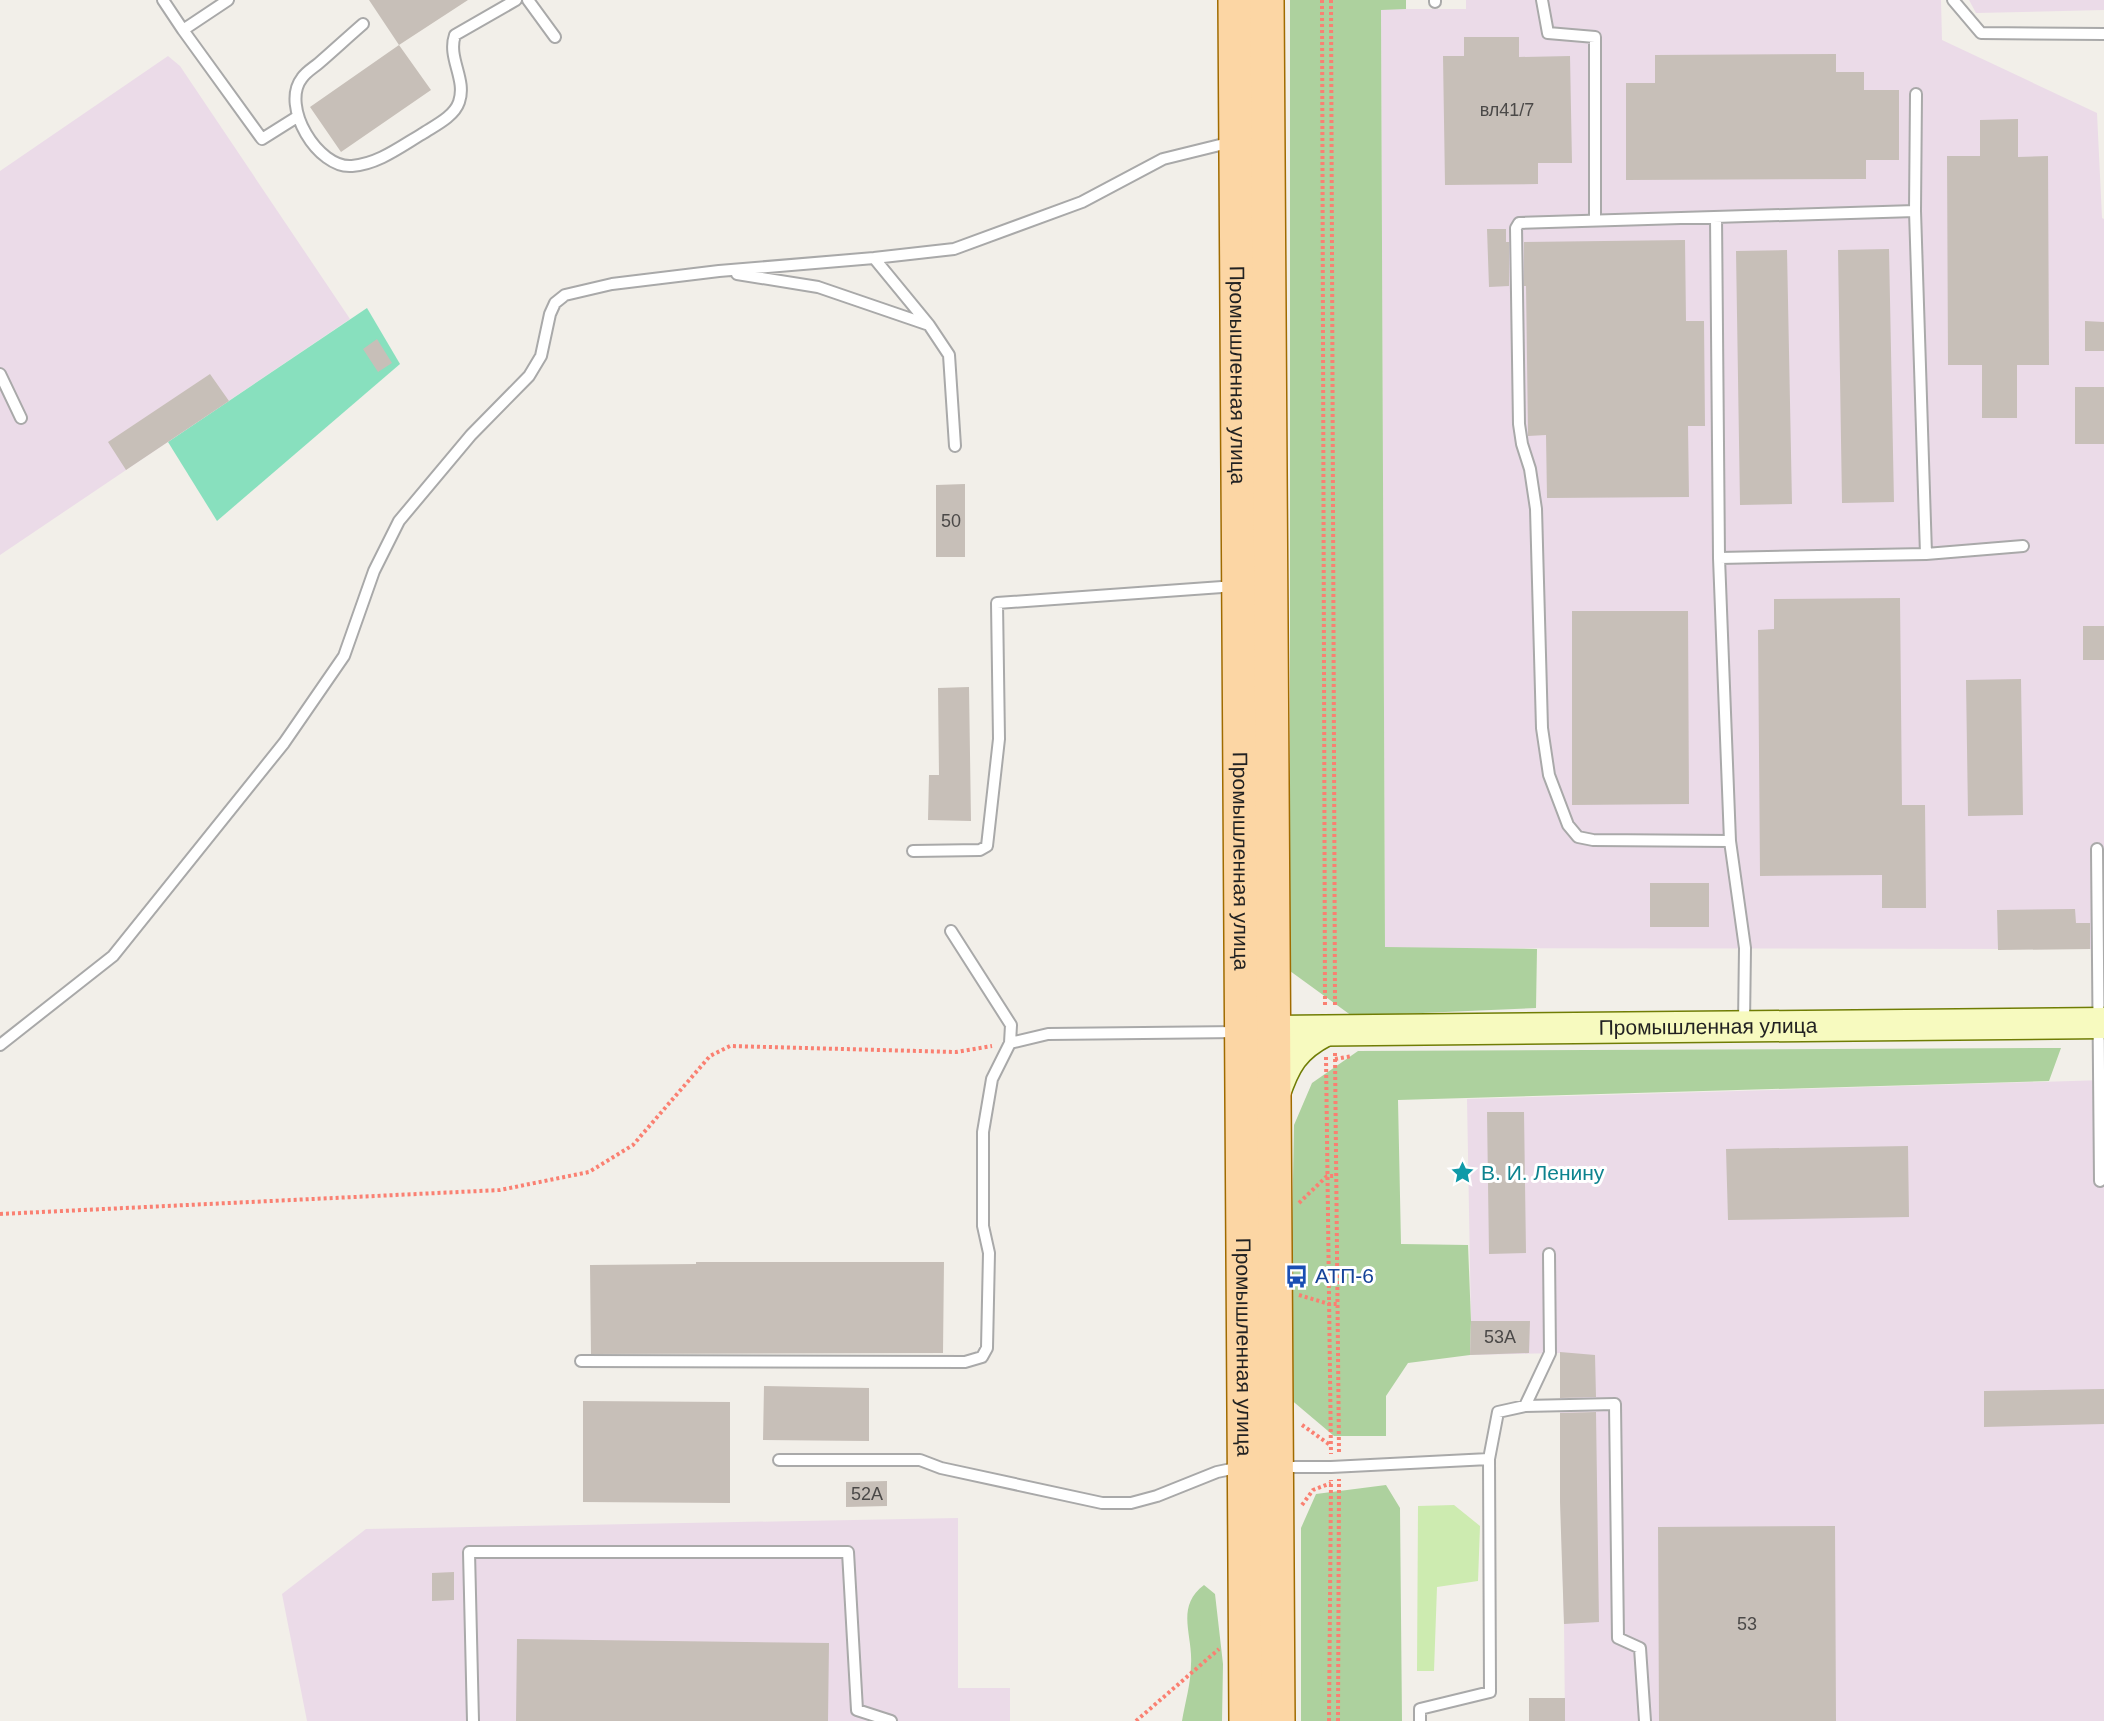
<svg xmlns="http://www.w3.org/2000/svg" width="2104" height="1721" viewBox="0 0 2104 1721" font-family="Helvetica,sans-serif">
  <rect width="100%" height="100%" fill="#f2efe9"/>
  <path fill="#ebdbe8" d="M1466,0h475l1,40 155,73 5,105 2,1v730l-719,-1 -4,-939h85z
    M1969,0h135v10l-128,3z
    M168,56l12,10 170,253 -350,236v-384z
    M2104,1080v641h-539l-1,-97 -4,-144v-127l-90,2 1,-34 -4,-222z
    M958,1518v170h52v33h-703l-25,-127 84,-65z"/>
  <path fill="#cdebb0" d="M1454,1505l26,21 -2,55 -41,6 -3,84h-17l1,-165z"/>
  <path fill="#add19e" d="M1290,0h116v9l-25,1 4,937 152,2 -1,59 -184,8 -62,-45z
    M2061,1048l-12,33 -651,19 3,144 67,1 3,76 -1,34 -62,8 -22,33v40h-52l-45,-38 5,-273 18,-42 46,-32z
    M1386,1485l14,23 2,213h-101v-193l15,-34z
    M1204,1585l11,9 8,70 -1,57h-40c3,-18 9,-38 9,-57 2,-29 -16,-57 13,-79z"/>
  <path fill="#88e0be" d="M367,308l33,56 -183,157 -49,-79z"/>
  <path fill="#c7bfb8" d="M369,0h99l-69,45z
    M1464,37h55v20l51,-1 2,107h-34v21l-93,1 -2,-129h21z
    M399,45l32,45 -90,62 -31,-45z
    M1836,54v18h28v18h35v70h-33v19l-240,1v-97h29v-28z
    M2018,119v38l30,-1 1,209h-32v53h-35v-53h-34l-1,-209h33v-36z
    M1487,229h19v13h3v44l-20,1z
    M1685,240l1,81h18l1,105h-17l1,71 -142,1 -1,-63 -18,1v-3l-2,-147h-2v-44z
    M1889,249l5,253 -52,1 -4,-253z
    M1787,250l5,254 -52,1 -4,-254z
    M2085,321l19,1v29h-19z
    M377,339l15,24 -14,9 -15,-23z
    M210,374l19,27 -103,69 -18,-28z
    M2075,387h29v57h-29z
    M965,484v73h-29v-72z
    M1900,598l2,207h23l1,103h-44v-33l-122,1 -2,-246 16,-1v-30z
    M1572,611h116l1,193 -117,1z
    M2083,626h21v34h-21z
    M2021,679l2,136 -55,1 -2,-136z
    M969,687l2,134 -43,-1 1,-45h10l-1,-87z
    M1650,883h59v44h-59z
    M2075,909l1,14h14v26l-92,1 -1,-40z
    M1487,1112h37l2,141 -37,1z
    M1908,1146l1,71 -181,3 -2,-71z
    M696,1262h248l-1,91 -352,1 -1,-89 106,-1z
    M1471,1321h59l-1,32 -59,2z
    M1560,1352l35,3 1,42 -36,1z
    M764,1386l105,2v53l-106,-1z
    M2104,1389v35l-120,3v-36z
    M583,1401l147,1v101l-147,-1z
    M1596,1412l3,210 -35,2 -4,-122v-89z
    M887,1481v25l-41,1v-25z
    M1835,1526l1,195h-177l-1,-194z
    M454,1572v28l-22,1v-28z
    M517,1639l312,4 -1,78h-312z
    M1529,1698h36v23h-36z"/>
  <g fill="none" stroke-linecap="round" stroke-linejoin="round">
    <defs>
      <path id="lane" d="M163,0l20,30 45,-30
        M528,0l27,37
        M1435,0v2
        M1542,0l6,33 47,4v184
        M1953,0l28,33 123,1
        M363,24c-15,13 -29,26 -44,39 -6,5 -13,9 -17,15 -22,28 16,91 50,88 26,-2 48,-19 70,-32 12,-8 32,-17 37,-32 8,-23 -12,-44 -4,-67l61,-35
        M183,30l79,109 35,-22
        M1716,217l3,341
        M737,274l81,13 111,38 -55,-67
        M929,325l20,30 6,91
        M0,374l21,44
        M1926,554l97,-8
        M1730,841l-137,-1 -15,-3 -10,-12 -19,-50 -7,-47 -6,-219 -6,-40 -8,-25 -3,-20 -3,-196 3,-5 396,-12
        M2097,849l3,332
        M913,851l67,-1 7,-4 12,-107 -2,-136 239,-17
        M1744,1023l1,-75 -15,-107 -11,-283 207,-4 -11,-343 1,-117
        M1010,1043l38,-9 191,-2
        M0,1045l113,-89 171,-213 60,-87 30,-85 25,-50 72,-86 58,-59 12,-20 9,-42 5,-11 10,-8 47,-11 107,-13 155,-13 80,-9 128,-47 81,-43 69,-17
        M581,1361l384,1 17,-5 5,-9 2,-95 -6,-27v-94l9,-53 18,-36 1,-18 -60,-94
        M1525,1406l25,-53 -1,-99
        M1489,1459l9,-47 27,-6 90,-2 3,234 22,10 5,73
        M779,1460h141l21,8 161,35h29l26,-7 60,-24 24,-5
        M1280,1467h51l158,-8 1,233 -70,17v12
        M473,1721l-4,-169h379l9,158 34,11"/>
      <g id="secondary">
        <path id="s1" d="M1274,1031l830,-8"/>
        <path d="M1274,1096c11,-33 20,-49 51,-65"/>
      </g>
      <g id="primary">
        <path id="s2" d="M1235,0l11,1721"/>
        <path d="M1267,0l11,1721"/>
      </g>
    </defs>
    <use href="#lane" stroke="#a9a9a9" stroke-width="14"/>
    <use href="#secondary" stroke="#707d05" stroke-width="33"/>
    <use href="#primary" stroke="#a06b00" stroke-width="36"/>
    <path stroke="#fa8072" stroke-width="4" stroke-dasharray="3 3" stroke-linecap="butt" d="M1322,0l3,1007
      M1331,0l4,1006
      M1335,1053l4,400
      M1326,1057l5,397
      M1335,1059l17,-3
      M1299,1203l28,-27h9
      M0,1214l500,-24 89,-18 44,-27 77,-89 20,-10 226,6 36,-6
      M1299,1295l30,9h8
      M1302,1425l28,20
      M1302,1505l11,-15 18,-7
      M1136,1721l83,-72
      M1329,1721l2,-241
      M1338,1721l1,-242"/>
    <use href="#lane" stroke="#fff" stroke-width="10"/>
    <use href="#secondary" stroke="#f7fabf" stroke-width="30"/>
    <use href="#primary" stroke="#fcd6a4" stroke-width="33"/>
  </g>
  <defs>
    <symbol id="sight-bare" viewBox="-9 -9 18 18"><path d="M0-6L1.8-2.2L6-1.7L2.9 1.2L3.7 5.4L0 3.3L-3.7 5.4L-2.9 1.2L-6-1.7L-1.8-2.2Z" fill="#0f9aa8" stroke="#fff" stroke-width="2.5" paint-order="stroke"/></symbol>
    <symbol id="bus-bare" viewBox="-9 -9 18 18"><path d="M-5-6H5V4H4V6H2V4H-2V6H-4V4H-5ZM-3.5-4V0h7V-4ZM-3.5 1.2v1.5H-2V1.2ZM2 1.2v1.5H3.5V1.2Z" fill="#1a4fb4" stroke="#fff" stroke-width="2.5" paint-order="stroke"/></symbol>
  </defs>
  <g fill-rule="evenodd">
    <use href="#sight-bare" x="1446" y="1156" width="33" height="33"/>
    <use href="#bus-bare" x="1280" y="1260" width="33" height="33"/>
  </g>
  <g text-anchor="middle" stroke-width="6" stroke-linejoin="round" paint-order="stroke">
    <g font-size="18" fill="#4b4948">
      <text x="1507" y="116">вл41/7</text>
      <text x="951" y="527">50</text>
      <text x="1500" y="1343">53А</text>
      <text x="867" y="1500">52А</text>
      <text x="1747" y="1630">53</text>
    </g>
    <g font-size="21" fill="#222" stroke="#fff">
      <text dy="7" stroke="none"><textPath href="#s2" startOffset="375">Промышленная улица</textPath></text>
      <text dy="7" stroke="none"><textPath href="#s2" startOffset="861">Промышленная улица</textPath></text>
      <text dy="7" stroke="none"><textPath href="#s1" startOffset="434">Промышленная улица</textPath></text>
      <text dy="7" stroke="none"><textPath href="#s2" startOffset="1347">Промышленная улица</textPath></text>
    </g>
    <g font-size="21" fill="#0d838f" stroke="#fff" text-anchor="start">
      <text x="1481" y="1180">В. И. Ленину</text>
    </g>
    <g font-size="21" fill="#164399" stroke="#fff" text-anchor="start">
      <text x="1315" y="1283">АТП-6</text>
    </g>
  </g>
</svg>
